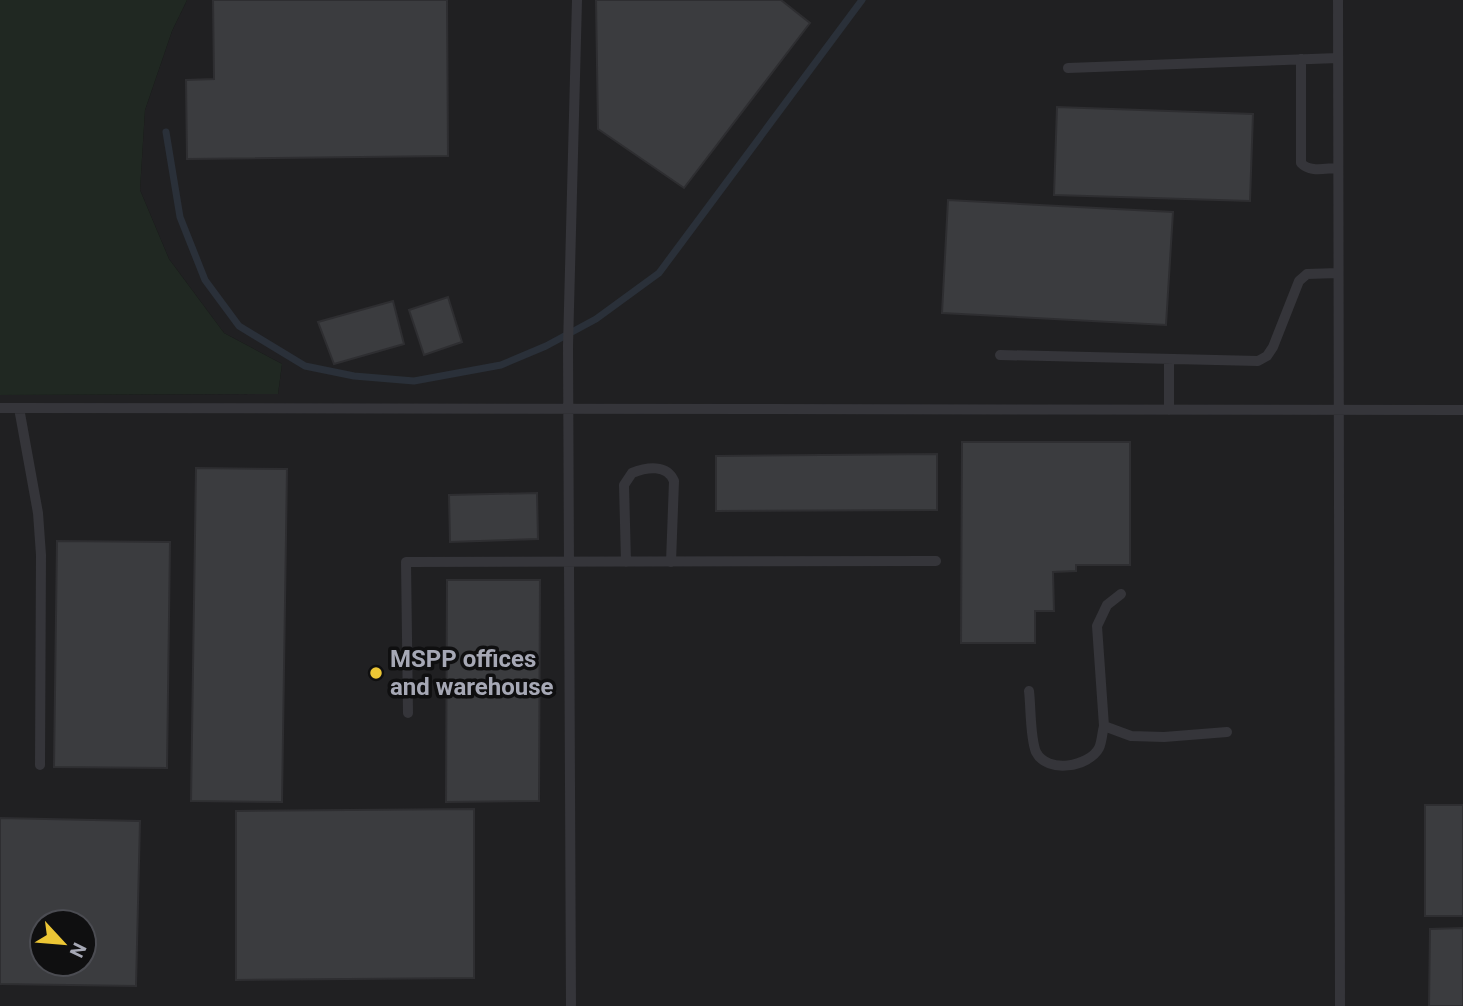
<svg xmlns="http://www.w3.org/2000/svg" width="1463" height="1006" viewBox="0 0 1463 1006" font-family="Roboto,sans-serif">
  <rect width="100%" height="100%" fill="#141415"/>
  <path fill="#202022" fill-rule="evenodd" d="M187,0h1276v1006h-1463v-611l278,-1 4,-30 -58,-31 -55,-74 -29,-69 5,-80 27,-79zM42,922h42v42h-42z"/>
  <path fill="#202822" d="M0,0h187l-15,31 -27,79 -5,80 29,69 55,74 58,31 -4,30 -278,1z"/>
  <g fill="none" stroke-linecap="round" stroke-linejoin="round">
    <path stroke="#2a3039" stroke-width="7" d="M166,132l14,85 25,63 34,46 66,40 49,10 60,5 87,-16 45,-19 50,-27 63,-46 203,-273"/>
  </g>
  <path fill="#3b3c3f" stroke="#2e2e31" stroke-width="2" fill-rule="evenodd" d="M213,0h234l1,156 -261,3 -1,-79 28,-1z
    M596,0h185l29,23 -126,165 -86,-59z
    M1057,107l196,7 -3,87 -196,-6z
    M948,200l225,12 -7,113 -224,-12z
    M448,297l14,45 -38,13 -15,-45z
    M393,301l11,43 -70,20 -16,-42z
    M962,442h168v123h-54v6l-23,1 1,39h-19v32h-74z
    M937,454v56l-221,1v-55z
    M196,468l91,1 -5,333 -91,-1z
    M537,493l1,46 -88,3 -1,-47z
    M57,541l113,1 -3,226 -113,-1z
    M447,580h93l-1,221 -93,1z
    M1425,805h38v111h-38z
    M474,809v169l-238,2v-169z
    M0,818l140,3 -4,165 -136,-2zM42,922h42v42h-42z
    M1463,928v78h-34l1,-77z"/>
  <g fill="none" stroke-linecap="round" stroke-linejoin="round">
    <path stroke="#35353a" stroke-width="10" d="M1338,0l2,1006
      M1301,59v104c9,10 25,5 37,5
      M1068,68l270,-10
      M1000,355l258,6 9,-5 6,-9 26,-66 8,-7 31,-1
      M1169,359v51
      M0,408l1463,2
      M19,408l19,105 3,42 -1,210
      M626,562l-2,-77 8,-12c15,-6 35,-9 42,8l-3,81
      M1121,594l-14,11 -10,21 7,100 27,10 33,1 63,-5
      M1029,691c2,16 1,47 7,61 11,22 53,15 63,-4 3,-6 3,-15 5,-22
      M408,713l-2,-151 530,-1
      M571,1006l-3,-660 9,-346"/>
  </g>
  <circle fill="#ecc635" stroke="#0f0f10" stroke-width="2.5" cx="376" cy="673" r="7"/>
  <g text-anchor="middle" stroke-width="7" stroke-linejoin="round" paint-order="stroke">
    <g font-size="24" font-weight="bold" fill="#a6a8b5" stroke="#0f0f10" text-anchor="start">
      <text x="390" y="667">MSPP offices<tspan x="390" dy="28">and warehouse</tspan></text>
    </g>
  </g>
  <g transform="translate(63 943) rotate(116)"><circle r="33" fill="#0f0f10" stroke="#4b4c52" stroke-width="2"/>
  <path d="M0-5L12 26L0 18L-12 26Z" fill="#ecc635"/>
  <text y="-10" font-size="19" font-weight="bold" text-anchor="middle" fill="#a6a8b5">N</text>
  </g>
</svg>
